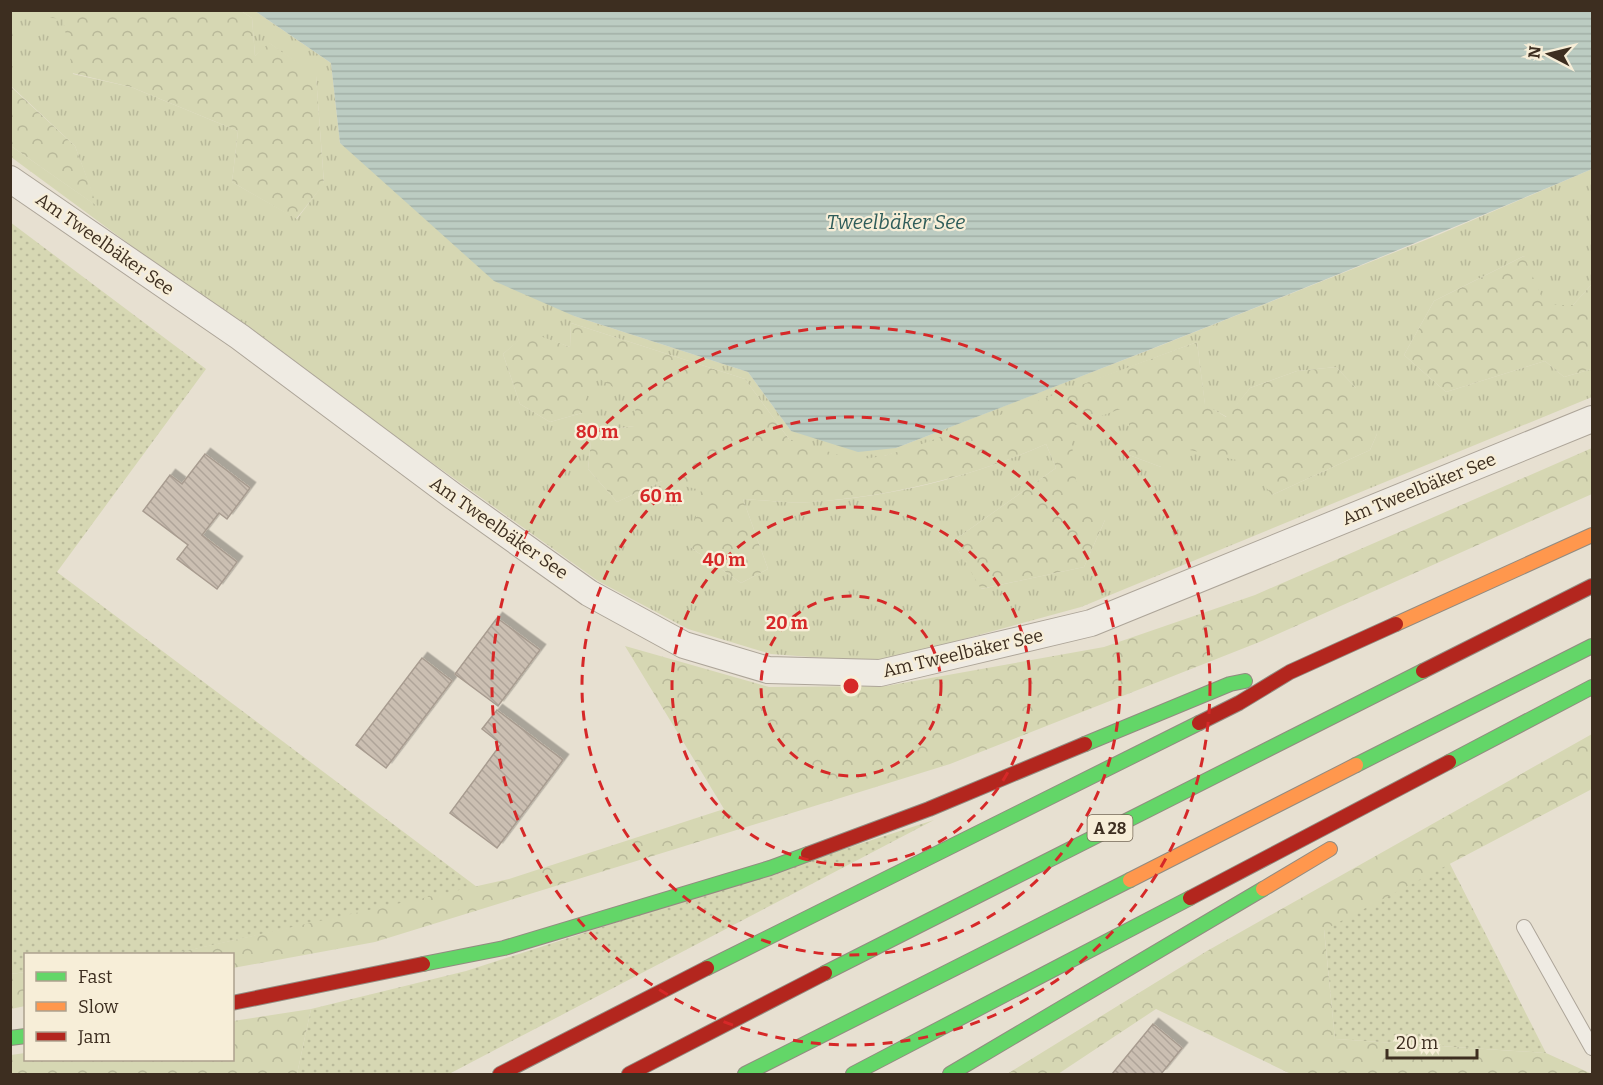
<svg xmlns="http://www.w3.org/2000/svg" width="1603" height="1085" viewBox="0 0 1603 1085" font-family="Bitter,serif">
  <defs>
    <pattern id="grass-dots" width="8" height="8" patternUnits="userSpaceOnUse" patternTransform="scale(1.5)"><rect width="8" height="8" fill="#d6d7b3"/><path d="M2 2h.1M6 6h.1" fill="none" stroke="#b9b99a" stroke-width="1.8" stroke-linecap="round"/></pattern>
    <pattern id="forest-crowns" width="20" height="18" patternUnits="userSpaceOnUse" patternTransform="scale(1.5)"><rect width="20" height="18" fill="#d6d7b3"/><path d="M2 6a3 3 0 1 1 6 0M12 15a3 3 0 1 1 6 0" fill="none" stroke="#b9b99a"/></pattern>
    <pattern id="park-tufts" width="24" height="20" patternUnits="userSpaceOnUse" patternTransform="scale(1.5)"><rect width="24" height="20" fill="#d6d7b3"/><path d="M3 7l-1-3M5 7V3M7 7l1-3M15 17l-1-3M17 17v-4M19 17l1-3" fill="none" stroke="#b9b99a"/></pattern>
    <pattern id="water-rules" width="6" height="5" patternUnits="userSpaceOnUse" patternTransform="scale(1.5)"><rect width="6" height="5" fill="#bcccc2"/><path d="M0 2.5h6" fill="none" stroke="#a2b0a6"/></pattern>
    <pattern id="building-back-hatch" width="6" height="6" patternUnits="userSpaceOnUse" patternTransform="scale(1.5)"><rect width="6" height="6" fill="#cbbfb2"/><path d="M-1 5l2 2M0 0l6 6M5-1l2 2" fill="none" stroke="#afa499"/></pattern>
    <filter id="shadow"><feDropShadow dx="5.5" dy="-5.5" stdDeviation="0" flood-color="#0004"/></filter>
  </defs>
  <rect width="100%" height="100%" fill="#e7e0d1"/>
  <path fill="url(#grass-dots)" d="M10,222l196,147 -149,203 420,315 -305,67h-146l-1,18 -14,2z
    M934,820l-485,254h-152l14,-65 155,-38z
    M1449,862l97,191 -211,-14 -11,-110z"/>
  <path fill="url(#forest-crowns)" d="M11,11h230l11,7 3,38 13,-14 48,33 8,109 -28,35 -64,-37 6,-51 -107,-44 -118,-28 -2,3z
    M10,86l65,60 23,61 -87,-61z
    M1524,256l49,49 19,-21v85l-28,8 -19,-16 -99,31 -42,-37 30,-54z
    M571,323l174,56 44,60 95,17 313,-114 8,62 21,13 24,-29 47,-17 39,-4 20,21 21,46 -7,16 -98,45 -111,-28 -32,-12 -1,-48 -23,113 -21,47 -104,22 -27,-48 103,-73 -10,-24c-74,33 -154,52 -234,58 -23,2 -47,-2 -69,-3l25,70 -27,14 -51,-36 -28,-66 -45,21 -29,-33 4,-37 42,-6 -52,-13 -32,9 -30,-18 -17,-50 26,-23 41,16z
    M1592,448v46l-330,147 -312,123 -575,178 -142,26 -1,-14h-61l338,-75 215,-70 -99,-163 144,41 117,-1 218,-39 151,-52z
    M1592,734v55l-268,141 11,109 211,14 46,21h-301l-135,-65 -98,65h-51l200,-123z
    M25,972v34l-14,3v-35z
    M311,1009l-14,65h-286v-19l14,-2 1,7h206l1,-39z"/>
  <path fill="url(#park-tufts)" fill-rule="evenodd" d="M241,11h14l76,52 9,80 234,173 174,56 43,59 105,17 266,-103 276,-110 154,-66v115l-19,21h-28l-21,-49 -90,45 -30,54 42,37 99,-31 19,16 28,-8v28l-511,210 -202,55 -108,-8 -83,-25 -90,-48 -355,-253 -232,-171v-11l86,60 -22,-60 -64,-60 3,-72 49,5 10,55 58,13 107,44 -6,51 65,37 27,-36 -8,-107 -47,-33 -14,13 -3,-38zM571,323l174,56 44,60 66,21 29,-4 35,-11 278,-103 8,63 22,12 23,-29 47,-17 39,-4 20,21 -5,33 26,13 -7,16 -98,45 -26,-33 -61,-13 -24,18 -32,-12v-49l-59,21 8,71 27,22 -21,47 -103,22 -28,-48 103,-73 -10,-24c-74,33 -154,53 -235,58 -22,2 -46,-2 -68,-3l25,70 -27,14 -51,-36 11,-57 -39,-9 -45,21 -29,-33 4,-37 42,-6 2,-25 -43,-26 -11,38 -32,9 -30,-18 -17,-50 26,-22 41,15z"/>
  <path fill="url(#water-rules)" d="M255,11h1337v158c-230,98 -462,189 -696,279l-38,4 -67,-21 -43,-59 -174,-56 -80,-35 -154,-138 -9,-80z"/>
  <path fill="url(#building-back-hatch)" stroke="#a89c90" stroke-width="1.5" filter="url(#shadow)" d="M205,454l45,34 -23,31 -8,-6 -17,22 35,27 -20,27 -40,-30 11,-14 -45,-34 27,-36 12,9z
    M497,618l43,32 -42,56 -43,-32z
    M422,658l30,23 -66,87 -30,-23z
    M497,710l66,50 -66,88 -47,-35 51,-69 -19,-15z
    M1153,1024l29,24 -21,26h-49z"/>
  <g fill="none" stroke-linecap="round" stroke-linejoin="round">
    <defs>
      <path id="lane" d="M1524,927l68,121"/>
      <path id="street" d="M10,179l230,158 213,159 136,97 95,52 84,25 112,3 211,-50 501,-204"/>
      <path id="fast" d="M1085,744l145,-60 15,-3
        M1449,762l143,-75
        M1356,765l236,-119
        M423,964l81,-16 266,-80 38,-14
        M707,968l492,-245
        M825,973l598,-302
        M10,1038l16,-2
        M745,1074l385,-194
        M853,1074l337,-176
        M950,1074l313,-185"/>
      <path id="slow" d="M1396,624l196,-89
        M1130,880l226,-115
        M1263,889l67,-40"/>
      <path id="jam" d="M1423,671l169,-85
        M1199,723l40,-20 51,-31 106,-48
        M808,854l121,-45 156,-65
        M1190,898l259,-136
        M232,1003l191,-39
        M500,1074l207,-106
        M629,1074l196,-101"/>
    </defs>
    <use href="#lane" stroke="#ada599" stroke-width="16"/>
    <use href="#street" stroke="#ada599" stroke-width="28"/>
    <use href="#fast" stroke="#928b80" stroke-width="16"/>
    <use href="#slow" stroke="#928b80" stroke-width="16"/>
    <use href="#jam" stroke="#928b80" stroke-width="16"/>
    <use href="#lane" stroke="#efebe3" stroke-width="14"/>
    <use href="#street" stroke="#efebe3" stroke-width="26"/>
    <use href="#fast" stroke="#63d668" stroke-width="14"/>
    <use href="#slow" stroke="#ff974d" stroke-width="14"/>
    <use href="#jam" stroke="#b3261e" stroke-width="14"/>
  </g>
  <g fill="none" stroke="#d62828" stroke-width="3" stroke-dasharray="10 8">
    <circle cx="851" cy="686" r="90"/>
    <circle cx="851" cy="686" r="179"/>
    <circle cx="851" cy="686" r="269"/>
    <circle cx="851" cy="686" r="359"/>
  </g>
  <g text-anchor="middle" stroke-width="4.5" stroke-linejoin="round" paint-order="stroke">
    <rect fill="#f7eed8" stroke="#756857" stroke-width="1.5" x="1087.5" y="815" width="45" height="26" rx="4.5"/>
    <g font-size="16" font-weight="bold" fill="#3d2e20">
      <text x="1110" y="834">A 28</text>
    </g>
    <g font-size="18" fill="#3d2e20" stroke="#f7eed8">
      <text transform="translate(105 244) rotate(35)" y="6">Am Tweelbäker See</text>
      <text transform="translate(1419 489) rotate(-22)" y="6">Am Tweelbäker See</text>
      <text transform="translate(499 528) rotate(35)" y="6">Am Tweelbäker See</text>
      <text transform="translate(963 653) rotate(-13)" y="6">Am Tweelbäker See</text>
    </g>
    <g font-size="20" font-style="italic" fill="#2f5d5a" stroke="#f7eed8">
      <text x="896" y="229">Tweelbäker See</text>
    </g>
  </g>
  <circle cx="851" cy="686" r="9" fill="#d62828" stroke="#f7eed8" stroke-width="3"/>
  <g font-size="18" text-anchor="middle" font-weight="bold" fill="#d62828" stroke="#f7eed8" stroke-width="4.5" stroke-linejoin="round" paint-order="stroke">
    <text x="597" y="438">80 m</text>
    <text x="661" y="502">60 m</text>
    <text x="724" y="566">40 m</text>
    <text x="787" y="629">20 m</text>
  </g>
  <rect width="1603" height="1085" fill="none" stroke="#3d2e20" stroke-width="24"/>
  <rect x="24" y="953" width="210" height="108" fill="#f7eed8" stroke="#ada18e" stroke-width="1.5"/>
  <rect x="36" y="972" width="30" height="9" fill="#63d668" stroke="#ada18e" stroke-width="1.5"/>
  <text x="78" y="983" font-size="18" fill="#3d2e20">Fast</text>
  <rect x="36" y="1002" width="30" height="9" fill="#ff974d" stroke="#ada18e" stroke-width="1.5"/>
  <text x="78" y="1013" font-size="18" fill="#3d2e20">Slow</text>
  <rect x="36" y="1032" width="30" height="9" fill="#b3261e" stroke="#ada18e" stroke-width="1.5"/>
  <text x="78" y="1043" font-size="18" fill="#3d2e20">Jam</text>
  <g transform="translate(1549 54) rotate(277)" stroke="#f7eed8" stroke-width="4.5" paint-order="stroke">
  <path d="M0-4.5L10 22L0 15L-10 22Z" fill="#3d2e20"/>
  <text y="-9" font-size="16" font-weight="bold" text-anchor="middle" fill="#3d2e20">N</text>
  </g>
  <path d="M1387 1049v9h90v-9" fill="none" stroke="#3d2e20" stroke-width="3"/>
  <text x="1396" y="1049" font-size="18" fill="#3d2e20" stroke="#f7eed8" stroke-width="4.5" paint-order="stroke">20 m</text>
</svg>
